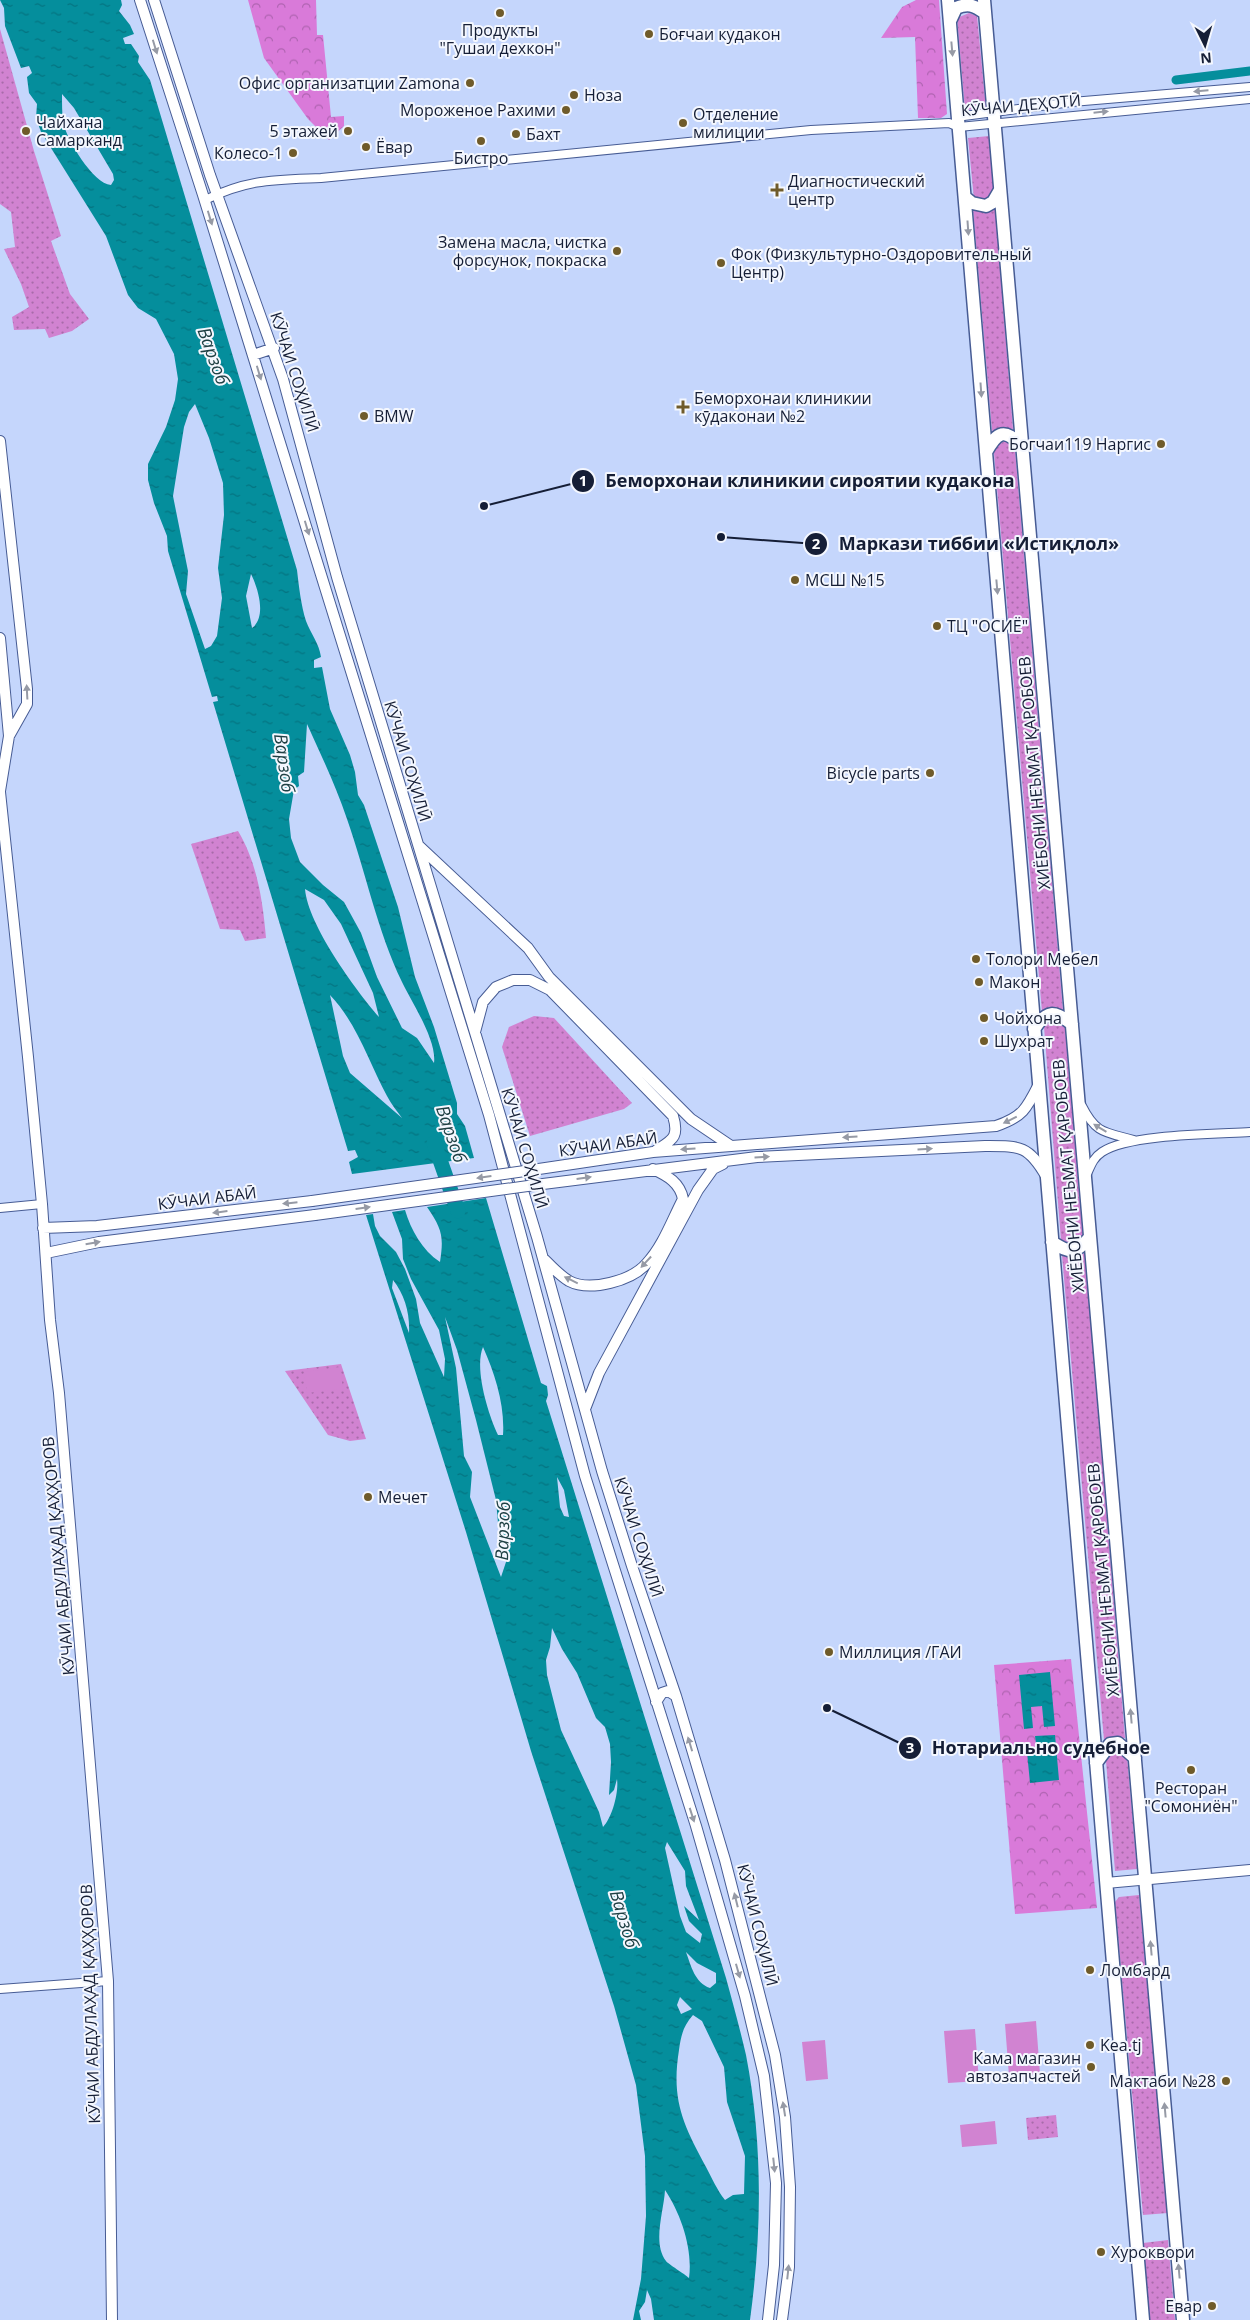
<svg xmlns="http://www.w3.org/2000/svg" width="1250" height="2320" viewBox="0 0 1250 2320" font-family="'Open Sans',sans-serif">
  <defs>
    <pattern id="green-dots" width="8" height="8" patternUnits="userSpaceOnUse" patternTransform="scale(1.25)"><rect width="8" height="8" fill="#d183d1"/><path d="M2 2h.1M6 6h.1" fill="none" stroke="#a86baa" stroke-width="1.8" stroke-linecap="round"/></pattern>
    <pattern id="forest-crowns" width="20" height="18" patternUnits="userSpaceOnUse" patternTransform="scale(1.25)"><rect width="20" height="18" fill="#d97ad9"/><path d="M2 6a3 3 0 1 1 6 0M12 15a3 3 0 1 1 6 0" fill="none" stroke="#af63b1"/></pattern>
    <pattern id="water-ripples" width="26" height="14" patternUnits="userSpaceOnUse" patternTransform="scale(1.25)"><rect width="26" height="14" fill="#058e9c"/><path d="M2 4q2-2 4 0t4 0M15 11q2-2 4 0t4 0" fill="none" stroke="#057380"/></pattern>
  </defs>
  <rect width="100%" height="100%" fill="#c5d6fc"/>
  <path fill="url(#green-dots)" d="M969,13l8,3 9,92 -21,2 -8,-92z
    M0,29l34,122 27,85 -10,5 19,53 19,25 -17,12 -23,7 -4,-9 -31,1 -2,-13 17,-10 -8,-23 -17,-35 11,-2 -4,-35 -11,-8z
    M989,136l5,58 -4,6 -16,-1 -6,-61z
    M995,207l18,222 -15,-1 -6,3 -19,-222 8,3z
    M1005,441l5,2 5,7 48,560c-7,-2 -15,-2 -21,2l-48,-559 1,-7z
    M238,831c19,31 25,71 28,107l-21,3 -5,-11 -20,-1 -29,-85z
    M534,1016l20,2 78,85 -8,6 -94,27 -28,-89 7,-20z
    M1056,1021l9,6 18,210 -12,6 -10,-3 -17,-213 4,-5z
    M1085,1253l40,485h-14l-7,2 -42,-485 8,2z
    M341,1364l25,75 -16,2 -22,-6 -43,-64z
    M1115,1752h6l6,4 10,113 -22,2 -9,-110 2,-5z
    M1139,1895l29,318 -25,2 -28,-313 4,-5z
    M1056,2115l2,22 -30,3 -2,-22z
    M1168,2240l7,80h-25l-7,-77z"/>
  <path fill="url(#forest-crowns)" d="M248,0h68l1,35h6l8,82 13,-1v10l-15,14 -21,-21 -44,-61z
    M916,0h23l8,114 -6,4h-23l-3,-81 -34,1 21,-31z
    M1071,1659l26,249 -82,6 -21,-249z"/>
  <path fill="#d183d1" d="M340,1367l3,22 -36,4 -3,-21z
    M1036,2021l4,53 -31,2 -4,-52z
    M975,2029l4,52 -31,2 -4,-52z
    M825,2040l3,39 -22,2 -4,-39z
    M995,2121l2,23 -35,3 -2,-22z"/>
  <path fill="url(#water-ripples)" fill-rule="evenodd" d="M0,0h121l1,5 -3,6 11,14 4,9 -11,4 2,6h6l8,12 -1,6 12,18 147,490c2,17 4,35 9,51 5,13 13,22 15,36l-7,3v8l8,-1 8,42 20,46 5,17 3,23 6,10 34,102 17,70 19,50 23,76v11l8,12 9,32 -122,16 -3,-12 9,-5 -3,-7 -7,1 -135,-449 5,-1 -1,-5 -5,1 -44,-146 -1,-15 -13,-33 -6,-23v-16l18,-37 9,-27 3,-21 -4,-25 -18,-35 -18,-11 -10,-13 -22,-59 -65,-104 -5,-14 1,-14 -8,-11 -2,-16 5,-4 -3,-7 -8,2 -16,-42 -1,-18zM62,94l12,14 39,66 1,6 -3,5c-18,-1 -45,-47 -48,-63 -1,-9 -1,-19 -1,-28zM195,404l14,34 14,45 1,32 -6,53 4,30 -5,38 -6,10 -6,3 -19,-55 2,-23 -15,-75 11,-69 5,-15zM251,574c7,14 16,43 1,54l-6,-32zM307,724c14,31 29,62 40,95 19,54 30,111 55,163 10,21 35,58 32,81l-17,-25 -15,-10 -25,-51 -16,-44 -17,-31 -21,-17 -23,-23 -9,-24 -2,-19 5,-29 5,-4 -1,-10 6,-4zM305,889l19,11 17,24 32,69 6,24c-24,-28 -71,-92 -74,-128zM330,995c27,28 39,68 57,101 4,8 10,15 15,22l-52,-45 -7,-17z
    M486,1198l55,185 6,3 1,9 -2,6 180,577c7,26 14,51 20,77 17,88 16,177 4,265h-96l-3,-21 -4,-9 -2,12 -6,9 2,9h-8l8,-41 5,-63 -1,-60 -9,-71 -22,-79 -83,-255 -65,-219 -100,-317 7,-1 2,12 5,10 16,16 9,17 11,30 4,24 24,54 1,-18 -6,-29 -28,-51 -8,-20 -1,-20 -10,-27 13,-2c6,20 17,40 35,52 4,-26 2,-33 -13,-55zM393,1280c12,15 17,34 16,53l-17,-45zM445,1317l12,33 19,70 20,80 2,23 7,18 1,21 -5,15 -31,-80 2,-25 -8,-16 -8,-88zM483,1347c12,27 22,58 20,88h-5c-10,-21 -24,-67 -15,-88zM557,1477l7,13 5,27 -5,-1 -4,-9zM552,1628l10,21 15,24 19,45 9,9 5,17 1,18 -2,33 5,-5 3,-11c2,13 -5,39 -14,48l-4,-15 -38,-82 -14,-55 -1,-15 4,-13zM667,1842l18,29 1,15 13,34 -15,-14 5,15 13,13 -2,9 -14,-11 -6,-16 -15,-68zM686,1952l11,11 19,10v10l-6,5c-15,-5 -19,-22 -24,-36zM680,1997l12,12 -11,5 -4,-9zM693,2015l9,6 22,46 3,35 18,54 -1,38 -11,1 -8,5c-8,-10 -13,-22 -19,-33 -23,-43 -35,-67 -27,-117 2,-14 4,-24 14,-35zM665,2190c16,24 28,59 24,88 -4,-4 -21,-14 -23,-17 -14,-18 -2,-50 -1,-71z
    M1050,1672l5,54 -11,1 -2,-21 -11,1 2,21 -9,1 -5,-54z
    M1055,1735l4,45 -29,3 -3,-31 10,-1 -2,-15z"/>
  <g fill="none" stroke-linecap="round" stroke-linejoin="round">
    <path stroke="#058e9c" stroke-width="9" d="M1176,80l74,-9"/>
    <path stroke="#058e9c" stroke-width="15" d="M434,1143l24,68"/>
    <defs>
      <path id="minor" d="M956,117l116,-15 178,-15
        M205,200c43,-21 69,-20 116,-22l490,-48 138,-7 10,4 291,-28
        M1082,1106c14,28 23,26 52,34
        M1087,1174c4,-9 6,-16 15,-22 26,-18 114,-18 148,-20
        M0,1208l42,-4
        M0,1989l108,-8"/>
      <path id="major" d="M140,0l63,195 286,920 96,361 111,350 49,170 19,80 12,107 -2,82 -6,55
        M154,0l56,175 73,204 54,198 200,660 65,234 30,95 44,130 49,164 50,195 10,62 5,70 -1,80 -7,53
        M253,355l21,-7
        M0,441l27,248v15l-18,32
        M0,638l9,98 -9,55
        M0,792l28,265 14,147 8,116 9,73 49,588 4,339
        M419,846l109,102 21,29 142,142 40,27
        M475,1032l8,-30 13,-15 17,-7h17l20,10 123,126c7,23 -2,24 -19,36
        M532,1170l121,-18 343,-26c27,-9 31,-18 43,-42
        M535,1185l222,-28 228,-11c35,0 43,-1 61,30
        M43,1228l54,-2 215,-25
        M46,1253l53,-11 216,-27
        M543,1258c8,8 16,17 26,23 21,11 63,0 78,-18 16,-17 25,-43 36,-64 -3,-16 -15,-23 -30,-30
        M585,1409l14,-36 99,-183 15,-21 10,-5
        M656,1702l6,-9 6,-2 8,5
        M1106,1883l144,-13"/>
      <path id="highway" d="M948,0l195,2320
        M984,0l199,2320
        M950,21l6,-13c12,-5 18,-3 29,5
        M966,198l6,5 14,3 7,-4 7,-12
        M986,452c12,-21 18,-24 36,-6
        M1034,1029c13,-19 20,-19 38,-5
        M1052,1242c18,12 24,12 38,-5
        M1096,1763l14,-19 8,-1 17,15"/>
    </defs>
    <use href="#minor" stroke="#475c94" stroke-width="10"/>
    <use href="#major" stroke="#475c94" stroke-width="12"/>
    <use href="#highway" stroke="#475c94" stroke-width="15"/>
    <use href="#minor" stroke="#fff" stroke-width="8"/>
    <use href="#major" stroke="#fff" stroke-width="10"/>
    <use href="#highway" stroke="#fff" stroke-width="12"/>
    <defs>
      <path id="major-bridge" d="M312,1201l220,-31
        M315,1215l220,-30"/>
    </defs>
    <use href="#major-bridge" stroke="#475c94" stroke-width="12" stroke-linecap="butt"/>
    <use href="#major-bridge" stroke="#fff" stroke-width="10"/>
  </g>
  <defs><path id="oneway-solid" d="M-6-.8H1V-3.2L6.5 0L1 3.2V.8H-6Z" transform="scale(1.25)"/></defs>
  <g fill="#969aa5">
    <use href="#oneway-solid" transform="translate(155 47) rotate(73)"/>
    <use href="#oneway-solid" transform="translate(952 49) rotate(85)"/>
    <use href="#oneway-solid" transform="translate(1201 91) rotate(175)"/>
    <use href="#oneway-solid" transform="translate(1101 112) rotate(-6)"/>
    <use href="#oneway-solid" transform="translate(210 218) rotate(73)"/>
    <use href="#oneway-solid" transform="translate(968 228) rotate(86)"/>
    <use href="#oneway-solid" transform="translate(259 373) rotate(73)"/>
    <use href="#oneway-solid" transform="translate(981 390) rotate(86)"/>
    <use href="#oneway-solid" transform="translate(307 528) rotate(73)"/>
    <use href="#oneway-solid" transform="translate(997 587) rotate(85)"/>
    <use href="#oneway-solid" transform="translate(27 692) rotate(-93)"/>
    <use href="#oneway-solid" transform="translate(1010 1120) rotate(154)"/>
    <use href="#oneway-solid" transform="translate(1100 1128) rotate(-149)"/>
    <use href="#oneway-solid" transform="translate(850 1137) rotate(176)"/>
    <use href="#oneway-solid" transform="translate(688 1149) rotate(176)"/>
    <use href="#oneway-solid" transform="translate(925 1149) rotate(-3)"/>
    <use href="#oneway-solid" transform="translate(762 1157) rotate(-4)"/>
    <use href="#oneway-solid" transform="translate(484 1177) rotate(172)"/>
    <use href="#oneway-solid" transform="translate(584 1178) rotate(-8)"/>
    <use href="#oneway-solid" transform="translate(290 1203) rotate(174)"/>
    <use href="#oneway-solid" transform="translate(363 1208) rotate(-8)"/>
    <use href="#oneway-solid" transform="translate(220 1212) rotate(173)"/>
    <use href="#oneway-solid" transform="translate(93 1243) rotate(-10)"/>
    <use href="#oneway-solid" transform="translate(646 1262) rotate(133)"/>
    <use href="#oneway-solid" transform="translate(571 1280) rotate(-154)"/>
    <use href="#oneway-solid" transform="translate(1131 1716) rotate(-95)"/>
    <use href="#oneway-solid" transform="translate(690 1744) rotate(-107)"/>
    <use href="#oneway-solid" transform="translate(692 1815) rotate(72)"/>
    <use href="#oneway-solid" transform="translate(736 1900) rotate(-104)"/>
    <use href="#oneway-solid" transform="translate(1151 1948) rotate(-95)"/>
    <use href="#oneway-solid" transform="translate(738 1971) rotate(74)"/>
    <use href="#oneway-solid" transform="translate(784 2109) rotate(-99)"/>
    <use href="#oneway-solid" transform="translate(1165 2110) rotate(-95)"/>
    <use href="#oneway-solid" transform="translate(774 2165) rotate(84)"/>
    <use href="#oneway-solid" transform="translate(1179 2271) rotate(-95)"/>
    <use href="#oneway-solid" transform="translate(788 2272) rotate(-84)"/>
  </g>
  <g fill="#6f5b2a" stroke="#f4f7fe" stroke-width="2">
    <circle cx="500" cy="13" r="5"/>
    <circle cx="649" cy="34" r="5"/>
    <circle cx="470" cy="83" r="5"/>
    <circle cx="574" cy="95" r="5"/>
    <circle cx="566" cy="110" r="5"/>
    <circle cx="683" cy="123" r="5"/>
    <circle cx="26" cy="131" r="5"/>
    <circle cx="348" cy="131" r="5"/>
    <circle cx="516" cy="134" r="5"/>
    <circle cx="481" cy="141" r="5"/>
    <circle cx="366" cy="147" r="5"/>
    <circle cx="293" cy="153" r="5"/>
    <path d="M774.5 182.5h5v5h5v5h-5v5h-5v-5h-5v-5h5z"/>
    <circle cx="617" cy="251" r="5"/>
    <circle cx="721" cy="263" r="5"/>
    <path d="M680.5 399.5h5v5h5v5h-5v5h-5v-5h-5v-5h5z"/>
    <circle cx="364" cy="416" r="5"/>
    <circle cx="1161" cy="444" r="5"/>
    <circle cx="795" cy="580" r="5"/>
    <circle cx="937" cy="626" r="5"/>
    <circle cx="930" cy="773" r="5"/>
    <circle cx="976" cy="959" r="5"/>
    <circle cx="979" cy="982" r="5"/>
    <circle cx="984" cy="1018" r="5"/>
    <circle cx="984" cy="1041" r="5"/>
    <circle cx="368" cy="1497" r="5"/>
    <circle cx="829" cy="1652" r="5"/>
    <circle cx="1191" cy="1770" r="5"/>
    <circle cx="1090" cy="1970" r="5"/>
    <circle cx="1090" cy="2045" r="5"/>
    <circle cx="1091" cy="2067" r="5"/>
    <circle cx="1226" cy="2081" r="5"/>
    <circle cx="1101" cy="2252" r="5"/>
    <circle cx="1212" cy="2306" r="5"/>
  </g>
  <g text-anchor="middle" stroke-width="4" stroke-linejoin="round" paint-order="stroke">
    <g font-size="16" fill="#151e36" stroke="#f4f7fe" text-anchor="start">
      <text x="500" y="36" text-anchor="middle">Продукты<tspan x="500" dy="18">"Гушаи дехкон"</tspan></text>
      <text x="659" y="40">Боғчаи кудакон</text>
      <text x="460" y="89" text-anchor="end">Офис организатции Zamona</text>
      <text x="584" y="101">Ноза</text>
      <text x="556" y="116" text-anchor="end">Мороженое Рахими</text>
      <text x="693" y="120">Отделение<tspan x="693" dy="18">милиции</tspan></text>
      <text x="36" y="128">Чайхана<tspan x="36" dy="18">Самарканд</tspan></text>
      <text x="338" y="137" text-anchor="end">5 этажей</text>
      <text x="526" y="140">Бахт</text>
      <text x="376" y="153">Ёвар</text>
      <text x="283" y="159" text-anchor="end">Колесо-1</text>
      <text x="481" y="164" text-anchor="middle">Бистро</text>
      <text x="788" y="187">Диагностический<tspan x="788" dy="18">центр</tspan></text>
      <text x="607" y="248" text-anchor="end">Замена масла, чистка<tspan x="607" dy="18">форсунок, покраска</tspan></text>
      <text x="731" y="260">Фок (Физкультурно-Оздоровительный<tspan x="731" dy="18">Центр)</tspan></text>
      <text x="694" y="404">Беморхонаи клиникии<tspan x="694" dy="18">кӯдаконаи №2</tspan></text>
      <text x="374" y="422">BMW</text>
      <text x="1151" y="450" text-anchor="end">Богчаи119 Наргис</text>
      <text x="805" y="586">МСШ №15</text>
      <text x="947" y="632">ТЦ "ОСИЁ"</text>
      <text x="920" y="779" text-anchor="end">Bicycle parts</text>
      <text x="986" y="965">Толори Мебел</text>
      <text x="989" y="988">Макон</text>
      <text x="994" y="1024">Чойхона</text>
      <text x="994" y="1047">Шухрат</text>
      <text x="378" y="1503">Мечет</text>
      <text x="839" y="1658">Миллиция /ГАИ</text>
      <text x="1191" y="1794" text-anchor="middle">Ресторан<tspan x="1191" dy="18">"Сомониён"</tspan></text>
      <text x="1100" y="1976">Ломбард</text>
      <text x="1100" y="2051">Kea.tj</text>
      <text x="1081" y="2064" text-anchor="end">Кама магазин<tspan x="1081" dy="18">автозапчастей</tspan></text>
      <text x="1216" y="2087" text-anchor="end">Мактаби №28</text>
      <text x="1111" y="2258">Хуроквори</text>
      <text x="1202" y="2312" text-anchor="end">Евар</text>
    </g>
    <g font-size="16" fill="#151e36" stroke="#f4f7fe">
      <text transform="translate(1021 105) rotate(-5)" y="6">КӮЧАИ ДЕҲОТӢ</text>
      <text transform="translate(295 372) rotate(72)" y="6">КӮЧАИ СОҲИЛӢ</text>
      <text transform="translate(408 761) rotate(73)" y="6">КӮЧАИ СОҲИЛӢ</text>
      <text transform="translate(1034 773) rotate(-95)" y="6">ХИЁБОНИ НЕЪМАТ ҚАРОБОЕВ</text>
      <text transform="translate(608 1144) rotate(-8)" y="6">КӮЧАИ АБАӢ</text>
      <text transform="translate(525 1148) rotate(73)" y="6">КӮЧАИ СОҲИЛӢ</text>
      <text transform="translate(1068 1176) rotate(-95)" y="6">ХИЁБОНИ НЕЪМАТ ҚАРОБОЕВ</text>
      <text transform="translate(207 1198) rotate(-7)" y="6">КӮЧАИ АБАӢ</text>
      <text transform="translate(639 1537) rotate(72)" y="6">КӮЧАИ СОҲИЛӢ</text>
      <text transform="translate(58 1556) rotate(-95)" y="6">КӮЧАИ АБДУЛАҲАД ҚАҲҲОРОВ</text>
      <text transform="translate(1103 1580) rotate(-95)" y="6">ХИЁБОНИ НЕЪМАТ ҚАРОБОЕВ</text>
      <text transform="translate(758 1925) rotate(76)" y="6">КӮЧАИ СОҲИЛӢ</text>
      <text transform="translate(90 2004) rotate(-92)" y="6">КӮЧАИ АБДУЛАҲАД ҚАҲҲОРОВ</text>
    </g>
    <g font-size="18" font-style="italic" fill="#1f4044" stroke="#f4f7fe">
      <text transform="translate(213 356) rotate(70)" y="6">Варзоб</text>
      <text transform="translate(284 763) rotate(82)" y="6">Варзоб</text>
      <text transform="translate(451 1134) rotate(71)" y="6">Варзоб</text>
      <text transform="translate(503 1531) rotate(-88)" y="6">Варзоб</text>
      <text transform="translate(624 1919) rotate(73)" y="6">Варзоб</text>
    </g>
  </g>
  <path fill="none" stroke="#151e36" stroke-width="2" d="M484 506L583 481M721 537L816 544M827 1708L910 1748"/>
  <g fill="#151e36" stroke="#f4f7fe" stroke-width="2">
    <circle cx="484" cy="506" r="5"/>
    <circle cx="721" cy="537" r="5"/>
    <circle cx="827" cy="1708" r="5"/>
    <circle cx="583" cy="481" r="12"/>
    <circle cx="816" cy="544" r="12"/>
    <circle cx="910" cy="1748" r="12"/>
  </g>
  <g font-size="15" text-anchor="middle" font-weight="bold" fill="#fff">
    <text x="583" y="486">1</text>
    <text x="816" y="549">2</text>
    <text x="910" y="1753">3</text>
  </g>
  <g font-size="18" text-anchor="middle" font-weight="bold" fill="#151e36" stroke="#f4f7fe" stroke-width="4" stroke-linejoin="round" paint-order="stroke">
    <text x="810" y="487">Беморхонаи клиникии сироятии кудакона</text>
    <text x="979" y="550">Маркази тиббии «Истиқлол»</text>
    <text x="1041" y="1754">Нотариально судебное</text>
  </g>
  <g transform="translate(1205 45) rotate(175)" stroke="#f4f7fe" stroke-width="4" paint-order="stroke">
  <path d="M0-4L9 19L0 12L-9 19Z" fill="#151e36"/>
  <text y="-8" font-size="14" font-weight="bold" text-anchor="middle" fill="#151e36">N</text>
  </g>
</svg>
